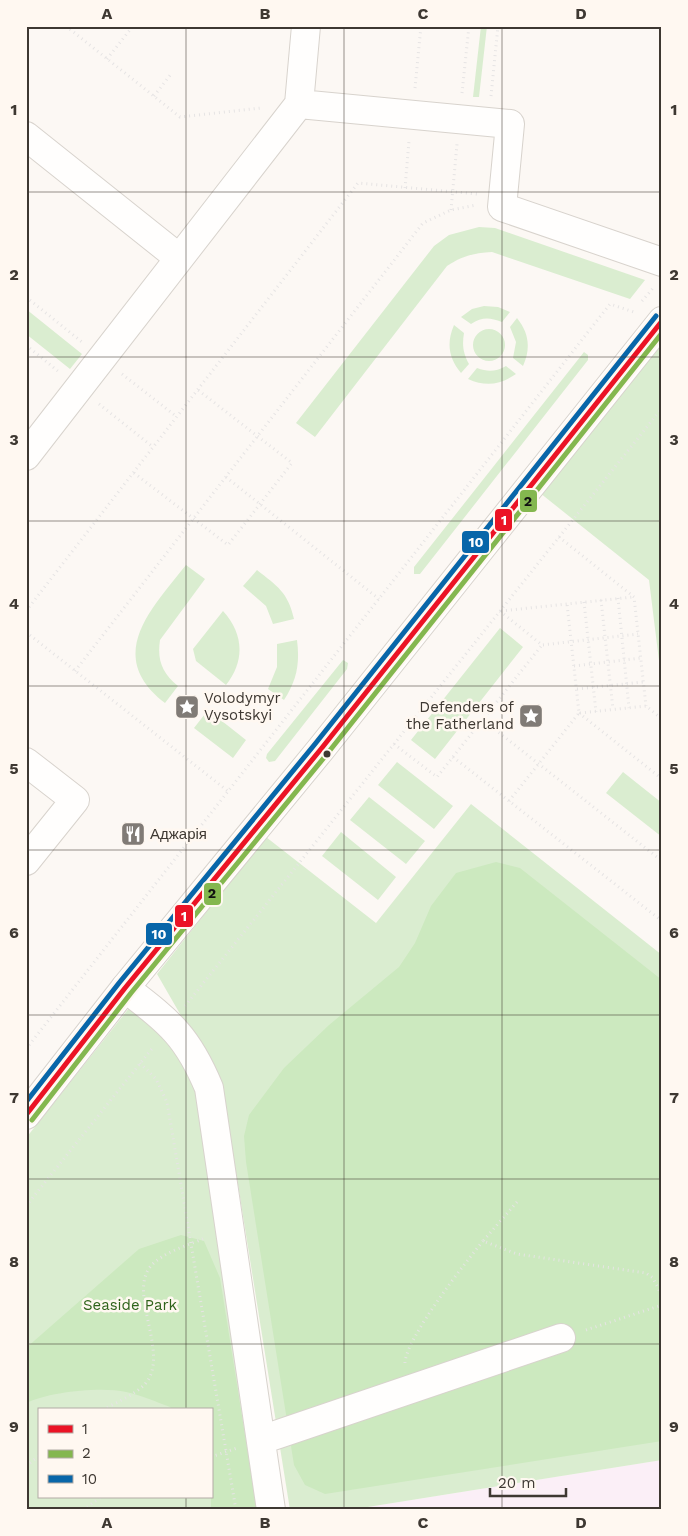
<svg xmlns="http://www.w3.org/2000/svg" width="688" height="1536" viewBox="0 0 688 1536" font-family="'Work Sans',sans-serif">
  <rect width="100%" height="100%" fill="#fcf8f4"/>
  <path fill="#fbeff7" d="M662,1460v50h-313z"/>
  <path fill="#daedd0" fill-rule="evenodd" d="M481,26h6l-8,71h-6z
    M479,227l16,1 150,52 -15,19 -138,-47c-18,1 -30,4 -45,14l-132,171 -19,-14 138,-177 15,-11z
    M484,306l14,1 12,5 -8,10c-13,-5 -20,-5 -31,2l-10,-7 11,-8z
    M26,309l56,45 -12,15 -44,-35z
    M517,318c12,15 14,30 6,48l-10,-8 3,-16 -6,-15z
    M454,325l10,8c-2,12 -1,20 5,31l-8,9c-12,-15 -15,-29 -7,-48z
    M473 345a16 16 0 1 1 32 0a16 16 0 1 1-32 0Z
    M662,342v343l-13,-105 -109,-87z
    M584,352l4,3v5l-168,214h-6v-7z
    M506,366l10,8c-16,11 -30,13 -48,5l9,-11c11,4 18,4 29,-2z
    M186,565l19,14 -45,61c-3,20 2,33 18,46l-13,17c-61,-47 -14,-94 21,-138z
    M257,570c20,16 31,22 37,49l-21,5 -7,-18 -23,-20z
    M223,611c21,23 22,50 3,74l-30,-24 -3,-12z
    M500,628l23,19 -88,112 -24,-19z
    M297,640c3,23 0,40 -13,60l-16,-11 9,-22v-23z
    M343,660l5,3 -1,6 -72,92 -6,1 -3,-4 1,-4z
    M208,710l38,30 -13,18 -39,-30z
    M397,762l56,44 -19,23 -56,-44z
    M623,772l39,31v34l-56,-44z
    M369,797l56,44 -19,23 -56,-44z
    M471,804l191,151v505l-313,50h-59l-62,-388 -18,-56 -53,-92 109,-137 110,86z
    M341,832l55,45 -18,23 -56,-44z
    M141,993l49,82 16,52 61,383h-241v-372zM39,1410h172v87h-172z"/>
  <path fill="#cce9bf" d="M496,862l24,6 142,112v461l-337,53 -20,-9 -11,-20 -48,-303 -2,-26 5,-21 35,-47 45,-43 70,-58 16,-24 16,-37 25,-33z
    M181,1235l23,6 16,37 37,232h-46v-100h-39l-2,-3c-14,-5 -29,-12 -44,-15 -24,-6 -78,0 -100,11v-55l113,-99z"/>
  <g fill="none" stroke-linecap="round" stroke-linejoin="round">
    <defs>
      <path id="minor" d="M299,104l211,20 -8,83 160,55
        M26,136l153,122
        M26,456l273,-352 7,-78
        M26,762l49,38 -49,61
        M125,988c44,34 62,47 84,100l62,422
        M261,1440l300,-102"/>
      <path id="major" d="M26,1115l99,-127 196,-239 341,-428"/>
    </defs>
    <use href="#minor" stroke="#d8d3cd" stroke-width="30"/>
    <use href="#major" stroke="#d8d3cd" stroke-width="30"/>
    <path stroke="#e6e4e4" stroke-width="3" stroke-dasharray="1 4" stroke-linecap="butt" d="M66,26l114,91 81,-9
      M107,59l26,-33
      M415,88l6,-62
      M462,93l7,-67
      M154,96l17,-22
      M491,96l7,-70
      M405,188l4,-47
      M451,210l6,-66
      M26,297l56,45
      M642,301l12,-14
      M26,345l33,27
      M122,374l55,43
      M99,404l54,43
      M134,473l94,72 64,-82 -94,-73
      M226,477l153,122
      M559,537l75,60 12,109
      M618,598l11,110
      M601,600l12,109
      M584,602l12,110
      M26,611l332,-428 119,11
      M500,611l42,34 96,-11
      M501,611l132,-14
      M26,632l203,160
      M574,666l67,-8
      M75,671l348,-448 28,-13 25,-5
      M577,689l66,-7
      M579,713l83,66
      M580,713l66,-7 16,13
      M483,720l179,141
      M394,744l43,33 105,-132
      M453,757l209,164
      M509,801l70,-88 -12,-109
      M185,1006l477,-598
      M26,1049l584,-745 24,8 1,-2
      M140,1063l16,16 11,23 69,408
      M517,1202l-34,39 34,13 129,19 7,5 9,18
      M26,1206l128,-160
      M586,1330l76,-25
      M405,1363c1,-25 60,-100 78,-122
      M103,1410c13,-8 32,-15 42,-26 26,-29 -18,-91 6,-118 12,-14 38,-21 54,-28
      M211,1457l26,-9
      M26,1466l13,-10
      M83,1510l18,-13"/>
    <use href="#minor" stroke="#fffefd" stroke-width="28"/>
    <use href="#major" stroke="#fffefd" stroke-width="28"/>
    <defs>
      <path id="bus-1" d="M26,1115l99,-127 196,-239 341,-428"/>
      <path id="bus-2" d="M32,1120l99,-127 196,-239 335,-421"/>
      <path id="bus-3" d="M26,1102l93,-119 196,-239 341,-428"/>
    </defs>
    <use href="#bus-1" stroke="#fff8f1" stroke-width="9"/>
    <use href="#bus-2" stroke="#fff8f1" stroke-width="9"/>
    <use href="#bus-3" stroke="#fff8f1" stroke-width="9"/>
    <use href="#bus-1" stroke="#eb1325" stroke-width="5"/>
    <use href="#bus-2" stroke="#84b74f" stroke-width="5"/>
    <use href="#bus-3" stroke="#0866a9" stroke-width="5"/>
  </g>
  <path fill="none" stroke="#3e3832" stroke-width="1" stroke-opacity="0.55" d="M186,26v1384M344,26v1484M502,26v1484M26,192h636M26,357h636M26,521h636M26,686h636M26,850h636M26,1015h636M26,1179h636M26,1344h636M186,1497v13"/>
  <defs>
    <symbol id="sight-square" viewBox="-11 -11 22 22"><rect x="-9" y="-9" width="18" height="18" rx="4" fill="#807b76" stroke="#fff8f1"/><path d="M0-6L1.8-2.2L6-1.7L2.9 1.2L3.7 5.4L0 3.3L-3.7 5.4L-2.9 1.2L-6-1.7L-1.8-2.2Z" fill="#fff"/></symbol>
    <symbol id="restaurant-square" viewBox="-11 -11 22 22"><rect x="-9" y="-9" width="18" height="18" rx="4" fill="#807b76" stroke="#fff8f1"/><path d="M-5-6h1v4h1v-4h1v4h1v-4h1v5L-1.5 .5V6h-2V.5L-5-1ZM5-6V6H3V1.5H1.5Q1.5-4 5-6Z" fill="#fff"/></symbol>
  </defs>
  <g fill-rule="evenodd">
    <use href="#sight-square" x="173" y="693" width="28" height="28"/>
    <use href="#sight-square" x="517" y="702" width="28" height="28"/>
    <use href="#restaurant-square" x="119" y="820" width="28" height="28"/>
  </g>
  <circle fill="#3e3832" stroke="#fff8f1" stroke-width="2" cx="327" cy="754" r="4.5"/>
  <g text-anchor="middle" stroke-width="5" stroke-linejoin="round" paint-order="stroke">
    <g font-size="15" fill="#3e3832" stroke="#fff8f1" text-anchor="start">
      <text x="204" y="703">Volodymyr<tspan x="204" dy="17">Vysotskyi</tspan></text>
      <text x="514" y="712" text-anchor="end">Defenders of<tspan x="514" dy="17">the Fatherland</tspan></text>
      <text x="150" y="839">Аджарія</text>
    </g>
    <g font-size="15" fill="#2f631b" stroke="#fff8f1">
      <text x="130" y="1310">Seaside Park</text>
    </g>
  </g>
  <g stroke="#fff8f1" stroke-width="2">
    <rect x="519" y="489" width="19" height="24" rx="5" fill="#84b74f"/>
    <rect x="494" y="508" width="19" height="24" rx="5" fill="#eb1325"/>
    <rect x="461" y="530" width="29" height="24" rx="5" fill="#0866a9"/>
    <rect x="203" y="882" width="19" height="24" rx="5" fill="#84b74f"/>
    <rect x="174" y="904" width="20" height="24" rx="5" fill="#eb1325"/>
    <rect x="145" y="922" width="28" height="24" rx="5" fill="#0866a9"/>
  </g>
  <g font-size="14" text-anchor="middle" font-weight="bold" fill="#fff">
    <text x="504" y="525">1</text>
    <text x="476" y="547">10</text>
    <text x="184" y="921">1</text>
    <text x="159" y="939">10</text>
  </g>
  <g font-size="14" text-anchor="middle" font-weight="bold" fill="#111">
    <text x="528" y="506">2</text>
    <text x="212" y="898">2</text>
  </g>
  <rect width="688" height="1536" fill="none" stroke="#fff8f1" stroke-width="55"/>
  <rect x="38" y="1408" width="175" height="90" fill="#fff8f1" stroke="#b2aba5"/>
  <rect x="48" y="1425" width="25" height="8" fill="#eb1325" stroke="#b2aba5"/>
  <text x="82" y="1434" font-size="15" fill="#3e3832">1</text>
  <rect x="48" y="1450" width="25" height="8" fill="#84b74f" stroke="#b2aba5"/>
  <text x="82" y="1458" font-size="15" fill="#3e3832">2</text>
  <rect x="48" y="1475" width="25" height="8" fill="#0866a9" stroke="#b2aba5"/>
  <text x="82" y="1484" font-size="15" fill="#3e3832">10</text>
  <path d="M490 1488v8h76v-8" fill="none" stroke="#3e3832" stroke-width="2.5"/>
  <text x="498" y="1488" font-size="15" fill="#3e3832" stroke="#fff8f1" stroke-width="4" paint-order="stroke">20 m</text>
  <rect x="28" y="28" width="632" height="1480" fill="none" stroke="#3e3832" stroke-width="2"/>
  <g font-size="16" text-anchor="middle" font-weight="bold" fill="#3e3832">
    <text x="107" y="19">A</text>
    <text x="265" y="19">B</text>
    <text x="423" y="19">C</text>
    <text x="581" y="19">D</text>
    <text x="14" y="115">1</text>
    <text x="674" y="115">1</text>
    <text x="14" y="280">2</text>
    <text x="674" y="280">2</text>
    <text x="14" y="445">3</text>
    <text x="674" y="445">3</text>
    <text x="14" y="609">4</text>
    <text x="674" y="609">4</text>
    <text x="14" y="774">5</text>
    <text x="674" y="774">5</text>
    <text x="14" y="938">6</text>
    <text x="674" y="938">6</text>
    <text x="14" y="1103">7</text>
    <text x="674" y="1103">7</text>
    <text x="14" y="1267">8</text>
    <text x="674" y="1267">8</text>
    <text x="14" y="1432">9</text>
    <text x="674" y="1432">9</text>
    <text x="107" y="1528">A</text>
    <text x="265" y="1528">B</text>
    <text x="423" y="1528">C</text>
    <text x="581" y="1528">D</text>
  </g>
</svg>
